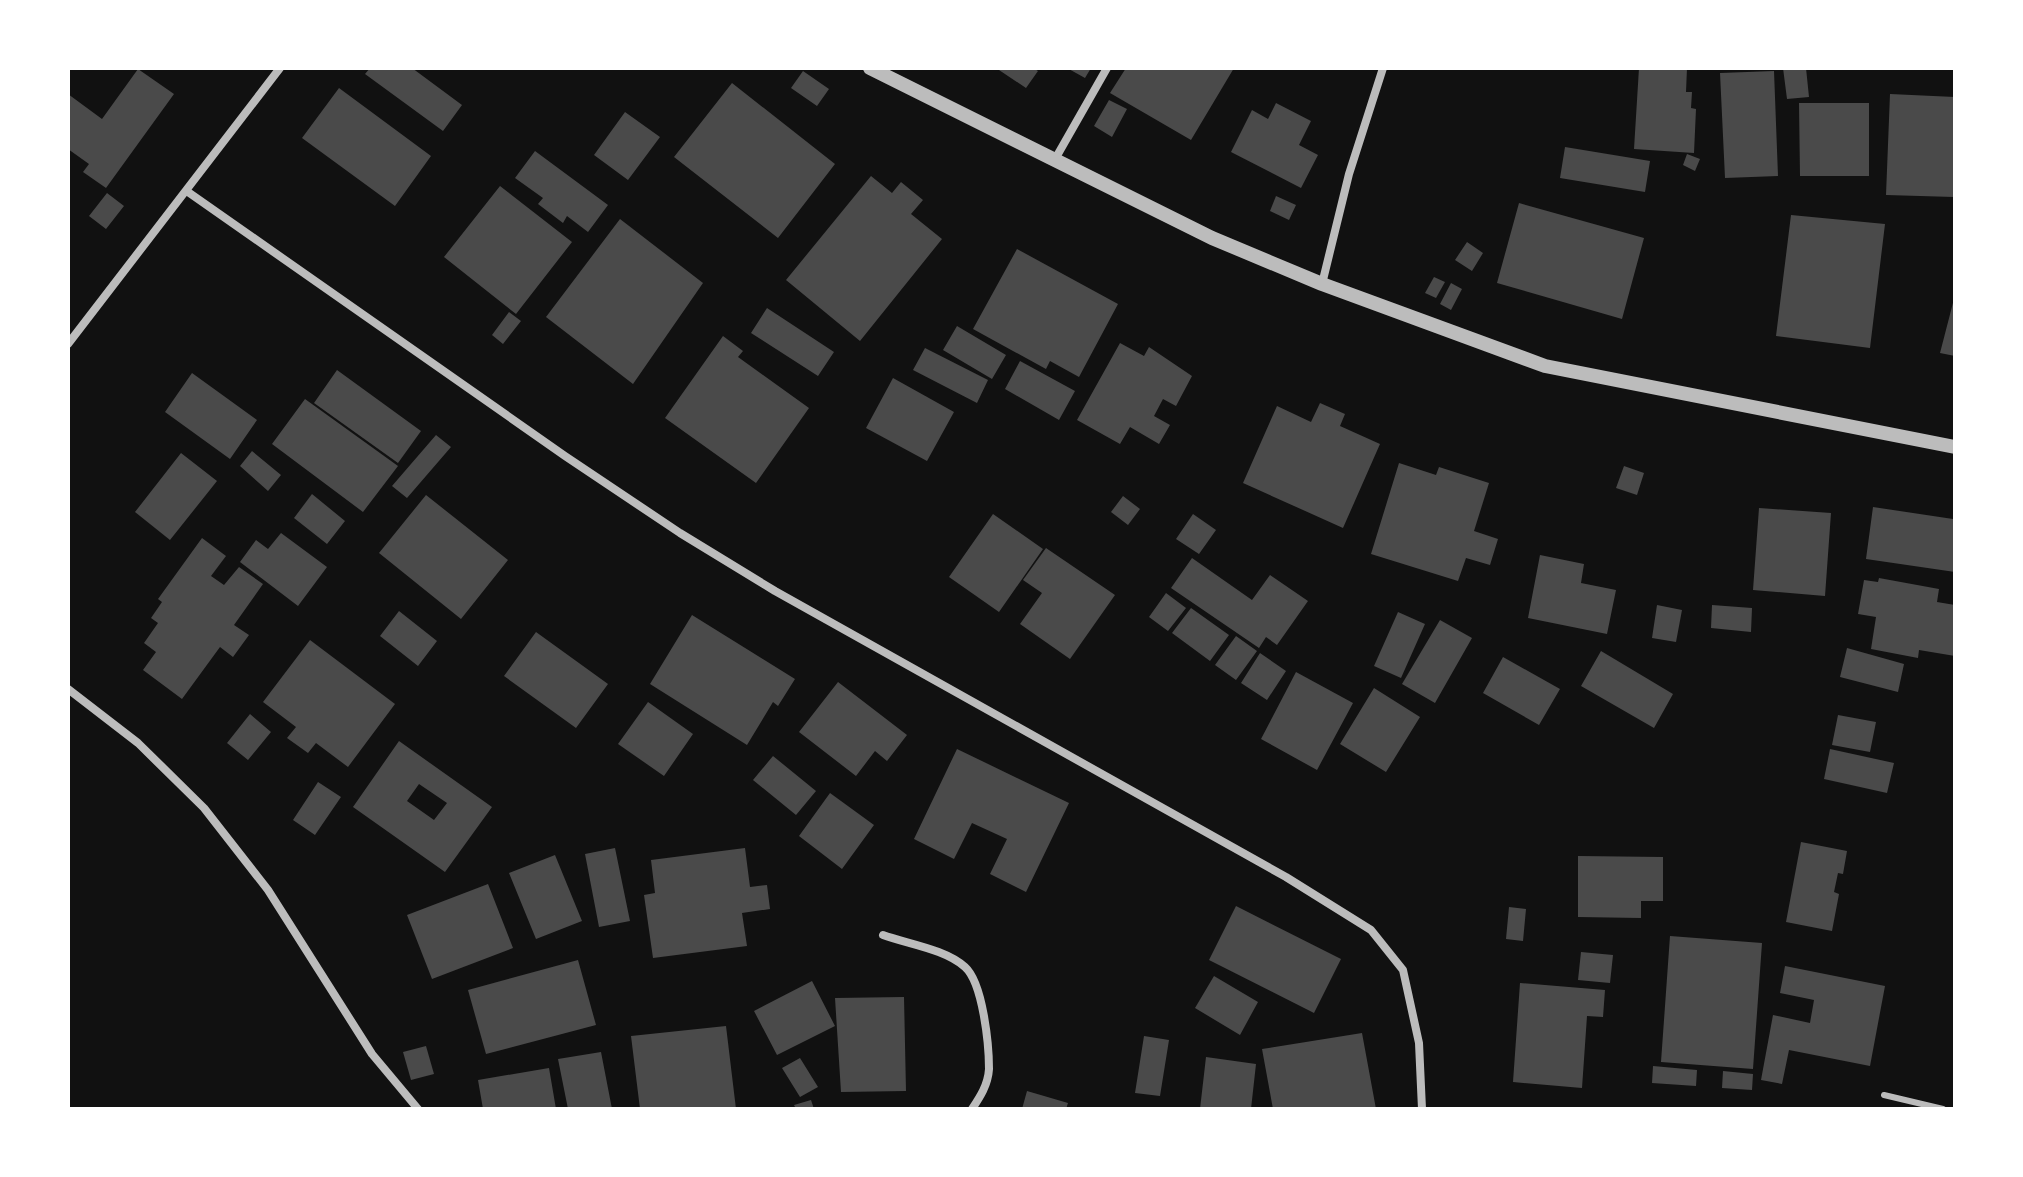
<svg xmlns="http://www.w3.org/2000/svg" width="2023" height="1177" viewBox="0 0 2023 1177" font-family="'Archivo Narrow',sans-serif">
  <rect width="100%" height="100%" fill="#111"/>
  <path fill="#4a4a4a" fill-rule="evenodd" d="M370,68h42l50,37 -19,26 -78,-57z
    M996,68h37l5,3 -12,17z
    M1067,68h24l-6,10z
    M1126,68h108l-43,72 -81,-47z
    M1639,68h48l-1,24h6l-1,16 5,1 -2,44 -60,-4z
    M1783,68h23l3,29 -22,2z
    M138,69l36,25 -68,94 -23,-16 6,-8 -21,-15v-55l34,25z
    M803,71l26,18 -12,17 -26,-18z
    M1774,71l4,105 -53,2 -5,-105z
    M732,83l103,81 -57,74 -104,-81z
    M339,88l92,68 -36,50 -93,-68z
    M1890,94l65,3 -1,100 -68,-2z
    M1109,100l18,9 -15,28 -18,-11z
    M1276,103l35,18 -12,24 19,10 -17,33 -70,-36 21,-42 16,9z
    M1799,103h70v73h-69z
    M625,112l35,25 -32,43 -34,-25z
    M1565,147l85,14 -5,31 -85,-14z
    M535,151l73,54 -20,27 -21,-16 -4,7 -25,-19 5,-6 -28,-20z
    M1687,154l13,5 -5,12 -12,-6z
    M871,176l21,17 9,-11 22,18 -12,14 31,25 -82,102 -74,-61z
    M500,186l72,56 -56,72 -72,-57z
    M107,193l17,13 -18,23 -17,-13z
    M1276,196l20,9 -7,15 -19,-9z
    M1519,203l125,35 -22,81 -125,-36z
    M1791,215l94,9 -15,124 -94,-12z
    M620,219l83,64 -70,101 -87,-67z
    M1467,242l16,11 -11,18 -17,-11z
    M1017,249l101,55 -39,73 -29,-16 -4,8 -73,-40z
    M1434,277l11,5 -9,16 -11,-5z
    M1451,283l11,6 -11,21 -11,-6z
    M1955,295v61l-15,-3z
    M767,308l67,44 -16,24 -67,-43z
    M509,312l12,9 -18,23 -11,-9z
    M957,326l49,29 -14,24 -49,-29z
    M723,336l20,15 -5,6 71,51 -53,75 -91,-65z
    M1120,343l24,13 5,-9 43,29 -16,30 -13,-7 -9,17 16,9 -11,19 -29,-17 -10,17 -43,-24z
    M925,348l63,32 -11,23 -64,-33z
    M1020,361l55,30 -16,29 -54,-31z
    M337,370l84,61 -23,32 -84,-60z
    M192,373l65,47 -27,39 -65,-47z
    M893,378l61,34 -27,49 -61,-33z
    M305,399l93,67 -35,46 -91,-68z
    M1320,403l25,11 -5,12 40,18 -37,84 -100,-45 34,-77 34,16z
    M436,435l15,12 -44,51 -15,-12z
    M252,451l29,24 -13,16 -28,-25z
    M181,453l36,28 -47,59 -35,-28z
    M1399,463l37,12 3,-8 50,16 -15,48 24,8 -8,26 -24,-7 -8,23 -87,-27z
    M1624,466l20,7 -7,22 -21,-7z
    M312,494l33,27 -18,23 -33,-26z
    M426,495l82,65 -47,59 -82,-66z
    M1123,496l17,13 -12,16 -17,-13z
    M1873,507l80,12 2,53 -89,-13z
    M1759,508l72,5 -6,83 -72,-6z
    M993,514l50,35 -44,63 -50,-35z
    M1193,514l23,16 -17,24 -23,-15z
    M281,533l46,34 -29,39 -58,-44 16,-22 12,9z
    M202,538l24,18 -15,20 13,9 15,-18 24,17 -29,41 15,10 -16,22 -13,-10 -38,52 -39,-29 13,-18 -12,-9 14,-20 -7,-5 11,-16 -4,-3z
    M1046,548l69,47 -45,64 -50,-35 22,-31 -19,-13z
    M1540,555l44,9 -3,19 35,7 -9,44 -79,-16z
    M1192,558l60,42 18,-25 38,26 -31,44 -11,-8 -7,11 -88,-60z
    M1879,578l60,11 -2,13 18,3v51l-36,-6 -1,8 -47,-9 5,-32 -18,-3 6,-34 14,2z
    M1166,593l20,15 -18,23 -19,-14z
    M1657,605l25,5 -6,32 -24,-4z
    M1712,605l40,3 -1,24 -40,-4z
    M1191,608l38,27 -19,26 -38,-28z
    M399,611l38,30 -19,25 -38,-30z
    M1398,612l27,12 -24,54 -27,-12z
    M692,615l103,64 -17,27 -5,-4 -26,43 -97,-61z
    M1440,620l32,18 -37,65 -33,-19z
    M536,632l72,52 -32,44 -72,-52z
    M1236,636l21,15 -21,29 -21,-15z
    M310,640l85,64 -47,63 -32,-24 -8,10 -21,-15 9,-11 -33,-25z
    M1847,648l57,16 -6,28 -58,-15z
    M1601,651l72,43 -19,34 -73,-42z
    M1260,653l26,18 -19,29 -26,-17z
    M1503,657l57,32 -21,36 -56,-32z
    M1296,672l57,31 -36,67 -56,-31z
    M838,682l69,53 -20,26 -12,-10 -19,25 -57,-44z
    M1374,688l46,29 -34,55 -46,-28z
    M648,702l45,32 -29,42 -46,-32z
    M250,714l21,18 -23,28 -21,-17z
    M1838,715l38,7 -6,30 -38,-7z
    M399,741l93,66 -47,65 -92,-65zM419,784l28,19 -13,17 -27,-19z
    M957,749l112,54 -43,89 -36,-18 17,-35 -35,-16 -18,36 -40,-20z
    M1830,749l64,14 -7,30 -63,-14z
    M773,756l43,35 -20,24 -43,-35z
    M318,782l23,15 -26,38 -22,-15z
    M830,793l44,32 -32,44 -43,-33z
    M1801,842l46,9 -4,23 -5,-1 -4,19 5,2 -7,37 -46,-9z
    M615,848l15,73 -31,6 -14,-73z
    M745,848l5,39 17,-2 3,24 -28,4 5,33 -94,12 -9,-63 11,-2 -4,-33z
    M555,855l27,66 -46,18 -27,-66z
    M1578,856l85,1v44h-22v17l-63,-1z
    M488,884l25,64 -81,31 -25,-64z
    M1236,906l105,53 -27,54 -105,-53z
    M1509,907l17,2 -3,32 -17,-2z
    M1670,936l92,7 -9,126 -92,-7z
    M1581,952l32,3 -3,28 -32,-3z
    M578,960l18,65 -110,29 -18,-64z
    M1785,966l100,20 -15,80 -81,-16 -7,34 -21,-4 12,-65 37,8 4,-23 -34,-7z
    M1214,976l44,26 -18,33 -45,-27z
    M812,981l23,45 -58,29 -23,-44z
    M1520,983l85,7 -2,27 -16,-1 -5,72 -69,-6z
    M904,997l2,94 -65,1 -6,-94z
    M726,1026l10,83h-96l-9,-73z
    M1362,1033l14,76h-103l-11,-60z
    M1144,1036l25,4 -9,56 -25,-3z
    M426,1046l8,28 -23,6 -8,-28z
    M601,1052l11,57h-44l-10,-50z
    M1206,1057l50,7 -5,45h-51z
    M800,1058l18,29 -18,10 -18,-29z
    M1653,1066l44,4 -1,16 -44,-3z
    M549,1068l7,41h-73l-5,-29z
    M1723,1071l30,3 -1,16 -30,-2z
    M1027,1091l41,12 -2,6h-44z
    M811,1100l3,9h-18l-2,-4z"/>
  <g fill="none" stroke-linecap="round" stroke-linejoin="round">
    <path stroke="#bcbcbc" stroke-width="6" d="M1884,1095l59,14"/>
    <path stroke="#bcbcbc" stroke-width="8" d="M1054,161l53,-93
      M188,192l377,264 115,77 95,58 511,286 85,53 32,40 16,73 3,66
      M1322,284l27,-110 34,-106
      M68,344l212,-276
      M68,689l70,54 66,65 64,82 104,164 46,55
      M883,935c25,9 62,14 82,32 18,16 24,78 24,102 -1,16 -9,28 -17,40"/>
    <path stroke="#bcbcbc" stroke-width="14" d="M870,68l342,170 110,46 223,82 410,81"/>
  </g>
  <rect width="2023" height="1177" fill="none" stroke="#ffffff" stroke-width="140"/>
</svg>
